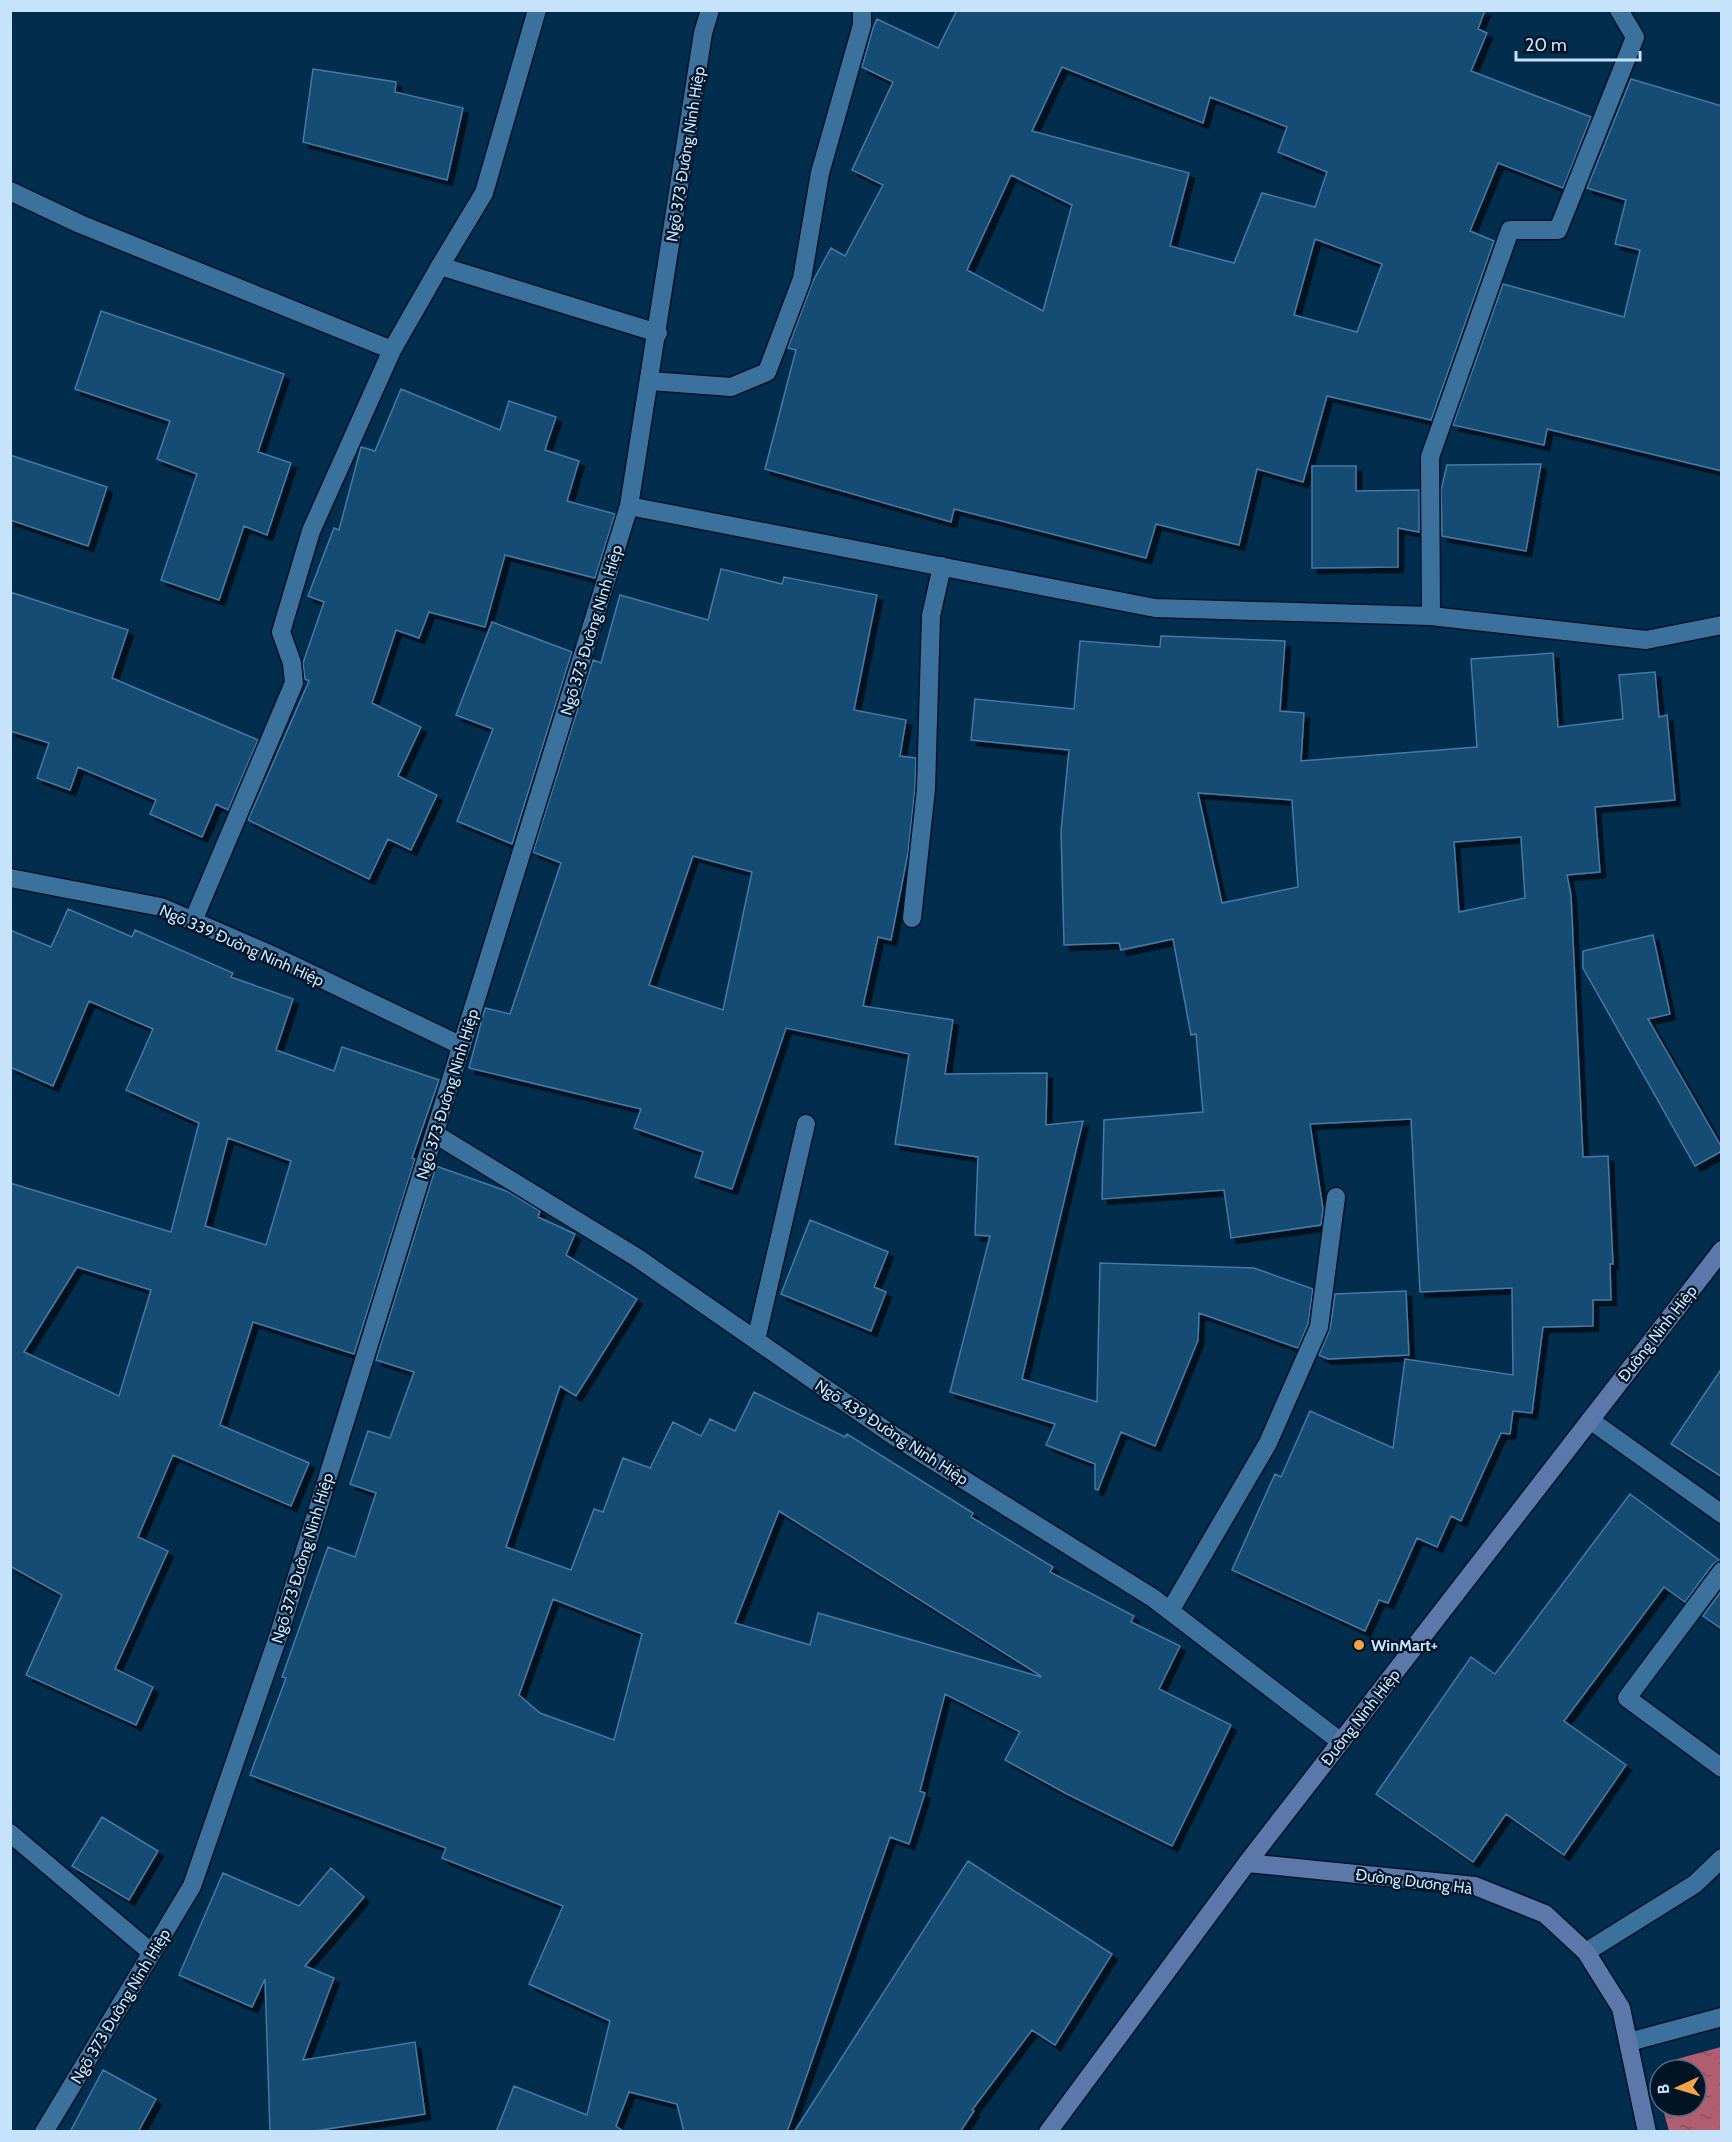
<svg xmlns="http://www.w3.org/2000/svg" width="1732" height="2142" viewBox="0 0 1732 2142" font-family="Cabin,sans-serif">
  <defs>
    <pattern id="water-ripples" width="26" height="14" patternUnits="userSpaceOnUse" patternTransform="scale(1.5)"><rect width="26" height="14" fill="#b15e71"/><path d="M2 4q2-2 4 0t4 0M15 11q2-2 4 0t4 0" fill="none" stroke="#825462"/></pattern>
    <filter id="shadow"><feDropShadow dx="5.5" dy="5.5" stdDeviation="0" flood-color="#0009"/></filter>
  </defs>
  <rect width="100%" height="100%" fill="#022d4c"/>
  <path fill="url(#water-ripples)" d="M1721,2047v84h-52l-7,-25h34v-36h-30l11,-11z"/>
  <path fill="#174b73" stroke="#4479a6" stroke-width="1.5" fill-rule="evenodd" filter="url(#shadow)" d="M957,10h528l-7,19 9,4 -16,38 120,46 -28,71 -65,-25 -28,68 24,10 -63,179 -104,-24 -24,86 -46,-13 -18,76 -83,-21 -10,34 -192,-49 -3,13 -186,-53 31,-119 -8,-2 25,-67 18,-33 14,8 38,-71 -31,-15 41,-88 -31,-15 11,-39 4,-9 61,29zM1062,67l141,56 7,-26 77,30 -9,25 49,20 -12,35 -53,-14 -28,70 -64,-17 19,-73 -157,-42zM1011,175l61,30 -29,106 -76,-41zM1315,239l67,25 -25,68 -63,-17z
    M313,69l83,13 -1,10 68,16 -16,72 -144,-38z
    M1631,79l91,27v365l-175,-42 -3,16 -91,-20 50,-141 121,33 16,-67 -25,-6 11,-44 -39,-12z
    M101,311l183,63 -26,78 33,11 -24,72 -23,-9 -25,74 -58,-20 36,-106 -40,-15 13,-38 -95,-32z
    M401,389l99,41 9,-29 47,16 -11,33 34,11 -12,40 48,13 -20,64 -90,-23 -20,72 -56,-15 -10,26 -23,-8 -24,73 49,24 -23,49 39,19 -26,55 -23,-11 -19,40 -121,-59 61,-139 -4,-2 -2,-16 21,-61 -16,-6 26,-68 5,2 22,-83 14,4z
    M10,455l97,32 -19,59 -78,-26z
    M1541,464l-15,87 -84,-15 -1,-46 6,-25z
    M1312,466h44v25l63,-1v42l-21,-4v39l-86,1z
    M721,569l61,15 2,-7 93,18 -23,115 52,10 -6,36 16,2 -1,30 -7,65 -17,87 -13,-3 -15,69 90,14 -8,54 102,-1 -1,52 37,-4 -61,258 75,23 3,-139 154,5 59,21 -5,35 -10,24 -99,-35 -1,27 -43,106 -34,-14 -23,58 -3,-1v-25l-49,-19 9,-21 -105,-32 40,-156 -15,-1 3,-78 -83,-13 14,-90 -123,-26 -54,161 -37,-12 8,-25 -69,-24 7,-19 -172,-41 16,-60 25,6 51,-151 -28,-11 60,-192 8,3 19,-68 88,25zM693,856l59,16 -29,138 -74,-25z
    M10,592l118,38 -16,48 146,62 -30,70 -12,-6 -14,33 -52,-23 6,-14 -78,-33 -8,23 -33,-12 12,-35 -39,-12z
    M492,622l80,30 -60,192 -55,-23 36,-92 -37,-14z
    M1161,636l124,5 -5,70 24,2 -3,48 176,-14 -6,-88 82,-6 5,74 65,-8 -4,-44 36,-3 4,45 8,-2 8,85 -80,7 5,65 -33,3 4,20 12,262 25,-1 5,108h-3l1,36h-18v26l-50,1 -11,86 -19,-2 -3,23 -9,-1 -40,88 -10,-5 -14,31 -20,-9 -29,65 -9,-3 -14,31 -133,-61 43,-96 6,3 29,-66 83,37 12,-89 108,16 -1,-87 -92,4 -9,-173 -101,5 13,85 -2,16 -90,13 -7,-48 -122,9 2,-79 99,-8 -7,-78 -5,1 -18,-96 -52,11 -2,-7 -55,2 -3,-114 8,-81 -98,-10 4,-41 99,10 6,-68 80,6zM1198,793l94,7 6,87 -76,16zM1521,837l4,61 -66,14 -5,-70z
    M68,909l64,28 3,-7 98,43 -2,4 62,22 -17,51 58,21 8,-24 97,33 -27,78 3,1 -61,195 -101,-32 -33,103 89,38 -18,43 -118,-51 -35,82 30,14 -53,118 38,18 -17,38 -110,-50 36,-80 -52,-29v-383l161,49 28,-109 -73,-33 27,-61 -64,-28 -36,85 -43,-19v-137l41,17zM228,1138l63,23 -25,84 -61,-19zM77,1267l74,23 -32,106 -95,-44z
    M1653,935l17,79 -22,5 74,129v3l-27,15 -112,-198v-17z
    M436,1166l73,26 31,19 -2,6 37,17 -9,21 71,44 -61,97 -16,-10 -54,161 65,23 23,-61 9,3 20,-54 27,10 23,-46 28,14 9,-17 25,12 19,-39 91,45 2,-3 126,79 -2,4 82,50 -3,5 84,44 -3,6 49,24 -21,43 72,36 -59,121 -105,-52 -62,-34 15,-28 -75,-38 -25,97 5,2 -16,51 -19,-7 -103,295h-103l-7,-28 -48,-12 -13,34 8,6h-128l18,-46 73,29 23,-94 -81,-37 34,-78 -121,-48 4,-10 -196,-73 36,-97 -4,-1 46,-130 27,10 21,-64 -26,-9 18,-53 22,7 24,-66 -38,-12zM779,1511l262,165v1l-223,-64 -8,32 -75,-22zM553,1599l89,35 -28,106 -74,-27 -21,-18z
    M810,1220l78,32 -14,35 12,5 -15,39 -90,-37z
    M1406,1291l3,64 -81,4 -9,-4 11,-26 5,-35z
    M1722,1368v109l-51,-33z
    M1630,1494l89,66 -6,4 -28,38 -21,-15 -100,134 62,44 -62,90 -58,-41 -33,48 -97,-68 95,-137 24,17z
    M1722,1590v39l-19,-13z
    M102,1817l56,34 -29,49 -57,-34z
    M968,1861l144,93 -57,91 -23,-15 -60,80 2,1 -14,21h-166z
    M331,1868l33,29 -59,69 29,12 -31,82 112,-18 10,72 -117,18h-38l-5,-153 -13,28 -73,-32 44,-102 76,33z
    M103,2070l53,29 -18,33h-68z"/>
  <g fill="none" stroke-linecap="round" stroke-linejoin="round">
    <defs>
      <path id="lane" d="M440,266l44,-73 53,-183
        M1590,1420l132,94
        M1722,1571l-95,127 95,70
        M1586,1952l109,-68 27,-26
        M1629,2042l93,-25"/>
      <path id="street" d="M10,191l70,33 312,126
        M650,381l81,6 36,-15 35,-93 18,-106 42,-148v-15
        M629,506l526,102 276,8 215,24 76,-15
        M1431,616l-1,-159 80,-227h48l77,-193 -16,-27
        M10,878l151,29 115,50 186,89
        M912,918l14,-129 5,-173 11,-50
        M193,921l101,-238 -2,-20 -11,-31 30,-101 81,-181 48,-84 218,67
        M435,1134l201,123 258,179 259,162 188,144
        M756,1340l50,-216
        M1170,1611l98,-168 51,-116 17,-130
        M10,1833l142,120
        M44,2132l148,-246 88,-255 349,-1125 74,-473 7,-23"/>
      <path id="secondary" d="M1247,1863l228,23 70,28 41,38 35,56 26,124
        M1048,2132l199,-269 475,-613"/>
    </defs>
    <use href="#lane" stroke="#001429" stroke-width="21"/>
    <use href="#street" stroke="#001429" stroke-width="21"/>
    <use href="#secondary" stroke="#001429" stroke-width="21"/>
    <use href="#lane" stroke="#3c719d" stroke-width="18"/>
    <use href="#street" stroke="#3c719d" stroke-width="18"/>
    <use href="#secondary" stroke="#5c78aa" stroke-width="18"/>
  </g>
  <circle fill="#f5a345" stroke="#011426" stroke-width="2" cx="1359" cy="1645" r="6"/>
  <g text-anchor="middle" stroke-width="4.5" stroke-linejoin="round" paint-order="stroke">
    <g font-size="16" fill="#c7e3fc" stroke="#011426">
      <text transform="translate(685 154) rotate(-81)" y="6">Ngõ 373 Đường Ninh Hiệp</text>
      <text transform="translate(591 630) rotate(-73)" y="6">Ngõ 373 Đường Ninh Hiệp</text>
      <text transform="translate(242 945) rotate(24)" y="6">Ngõ 339 Đường Ninh Hiệp</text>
      <text transform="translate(447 1094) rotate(-73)" y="6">Ngõ 373 Đường Ninh Hiệp</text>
      <text transform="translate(1657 1333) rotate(-52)" y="6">Đường Ninh Hiệp</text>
      <text transform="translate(892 1432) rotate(33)" y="6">Ngõ 439 Đường Ninh Hiệp</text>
      <text transform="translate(302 1558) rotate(-73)" y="6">Ngõ 373 Đường Ninh Hiệp</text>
      <text transform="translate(1360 1717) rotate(-52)" y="6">Đường Ninh Hiệp</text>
      <text transform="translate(1414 1881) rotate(7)" y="6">Đường Dương Hà</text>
      <text transform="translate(120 2006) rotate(-59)" y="6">Ngõ 373 Đường Ninh Hiệp</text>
    </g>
    <g font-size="16" font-weight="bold" fill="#c7e3fc" stroke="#011426" text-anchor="start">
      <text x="1371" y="1651">WinMart+</text>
    </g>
  </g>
  <rect width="1732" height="2142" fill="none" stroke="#c7e3fc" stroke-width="24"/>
  <g transform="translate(1678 2088) rotate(266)"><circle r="28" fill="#011426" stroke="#50677c" stroke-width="1.5"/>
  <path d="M0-4.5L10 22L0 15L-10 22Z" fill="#f5a345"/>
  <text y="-9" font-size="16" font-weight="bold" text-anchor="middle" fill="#c7e3fc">B</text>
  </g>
  <path d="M1516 51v9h124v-9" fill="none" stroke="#c7e3fc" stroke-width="3"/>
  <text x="1525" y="51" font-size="18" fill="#c7e3fc" stroke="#011426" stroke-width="4.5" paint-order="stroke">20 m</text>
</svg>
